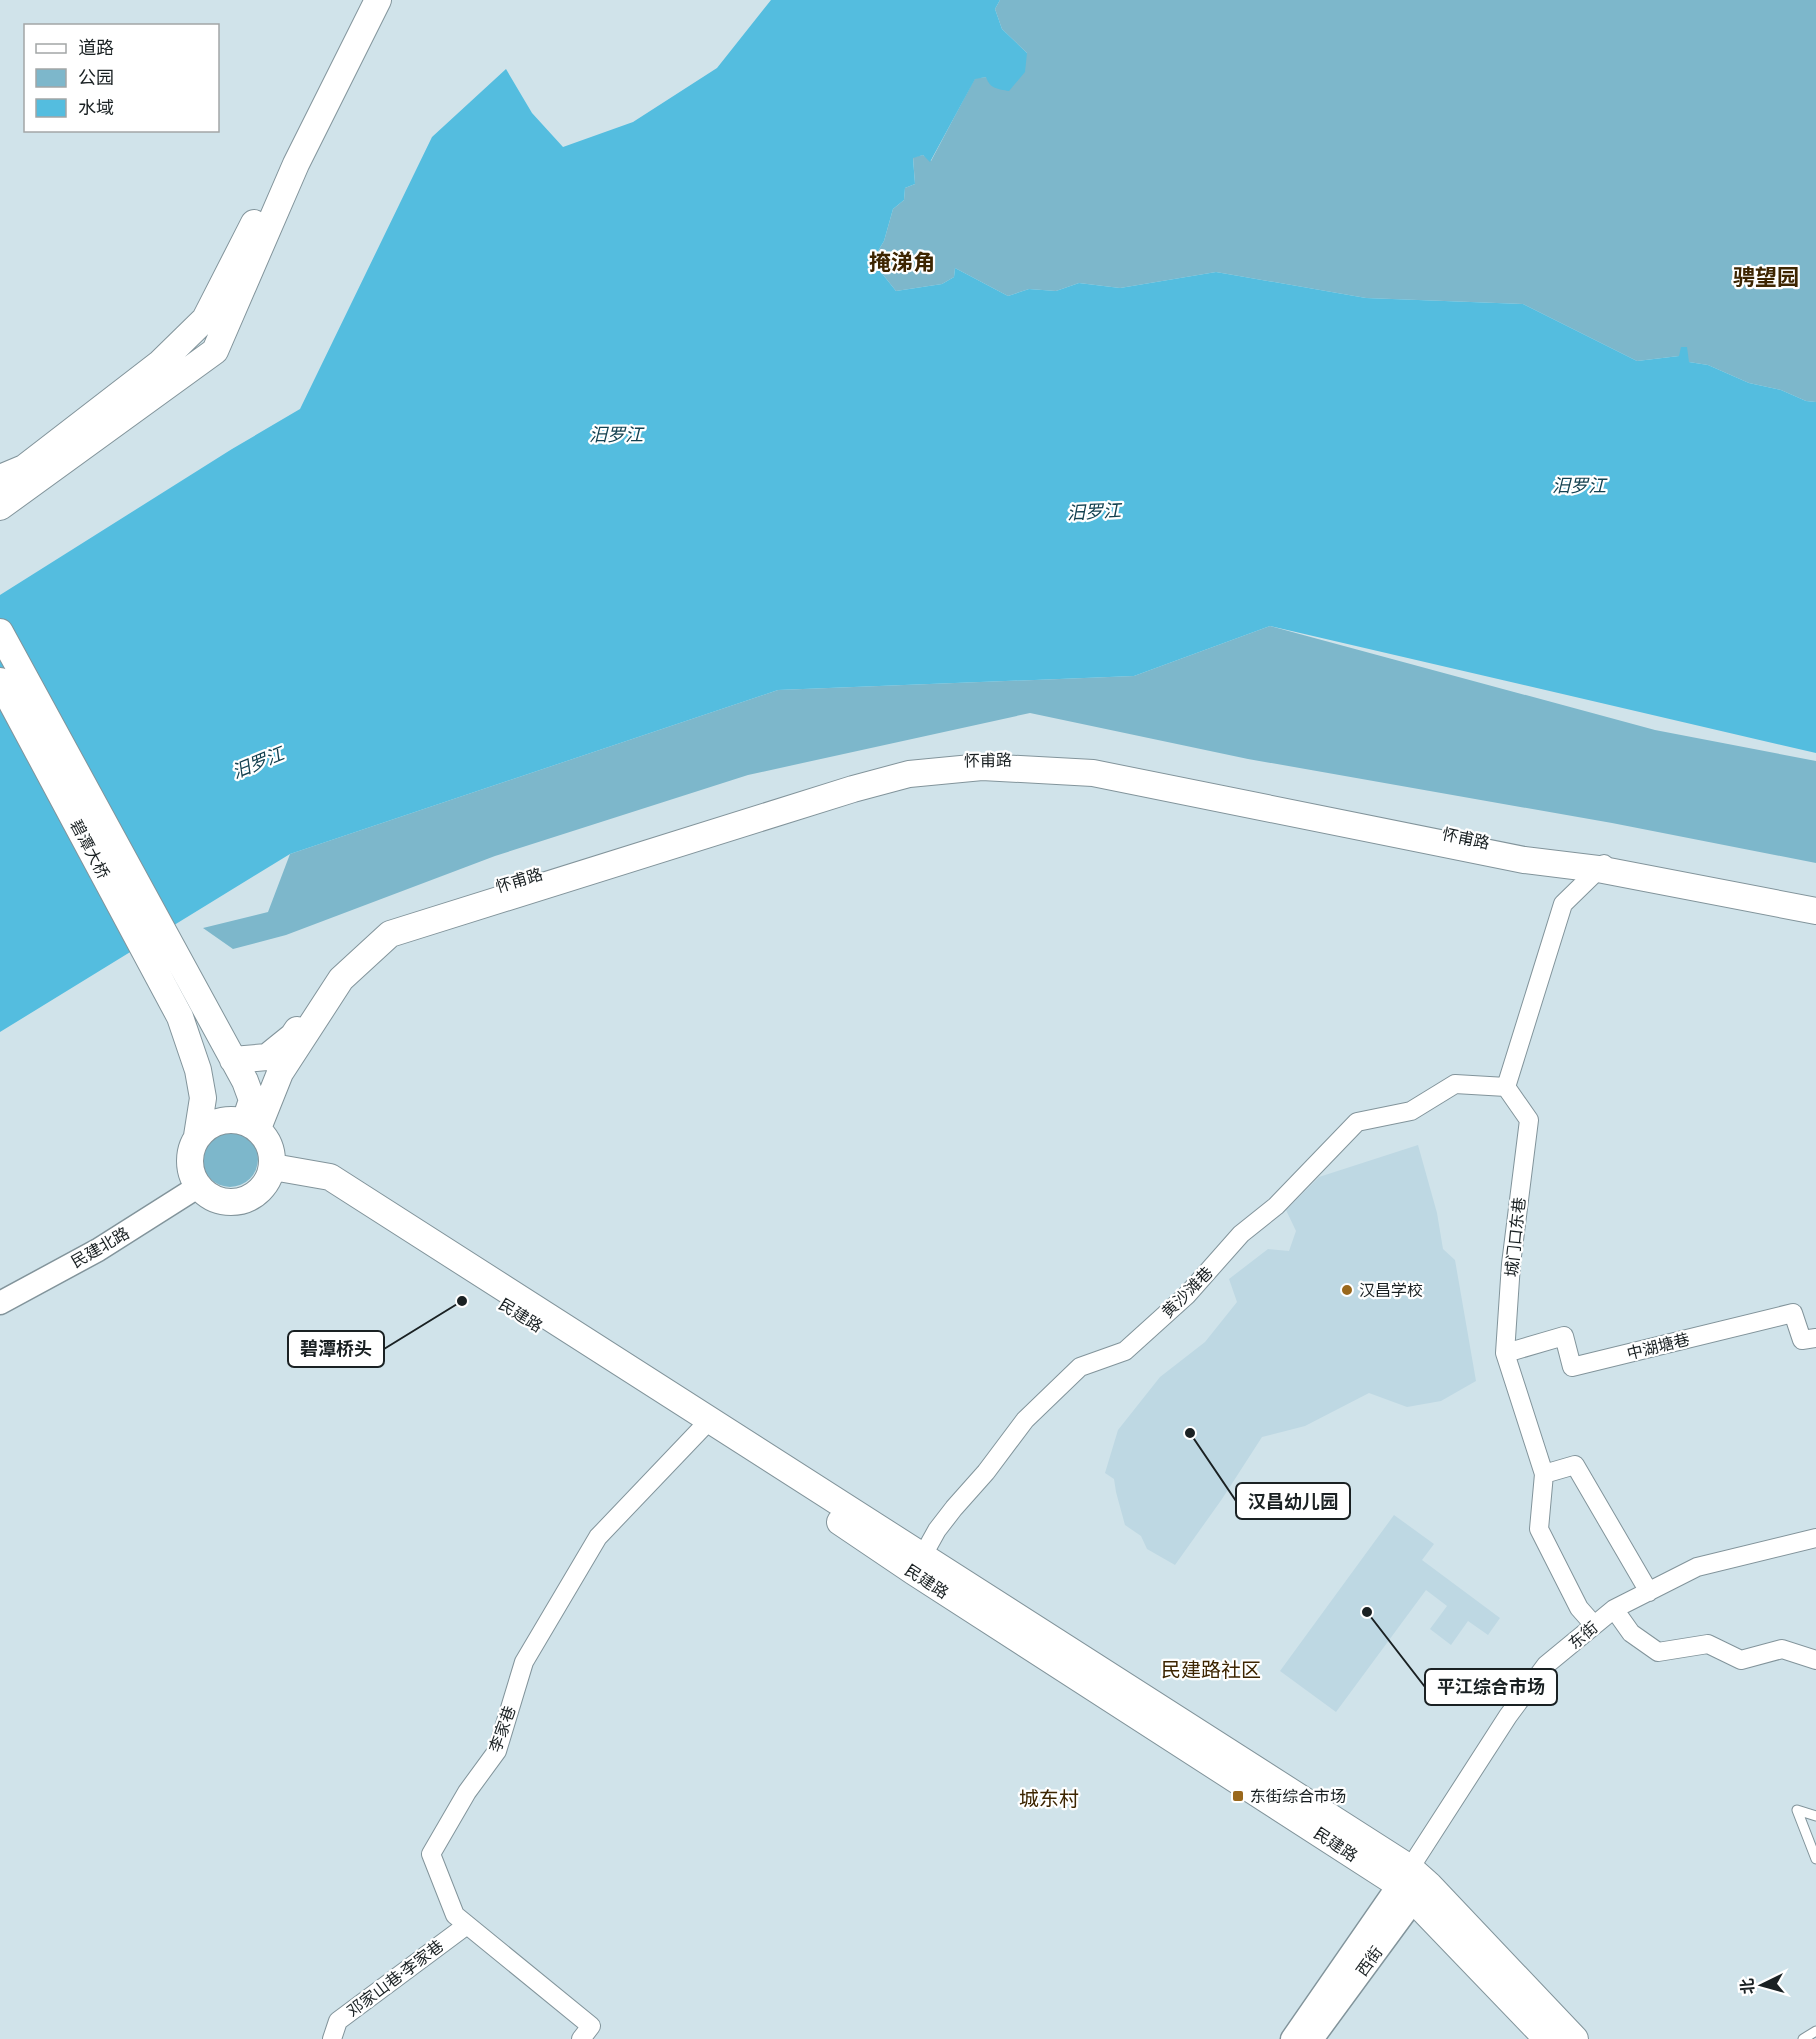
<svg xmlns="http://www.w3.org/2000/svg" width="1816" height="2039" viewBox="0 0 1816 2039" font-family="'Work Sans','Noto Sans SC',sans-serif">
  <rect width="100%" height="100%" fill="#d0e3ea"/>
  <path fill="#bed8e3" d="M1418,1145l19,68 6,36 12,11 21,121 -35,20 -34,6 -38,-14 -64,33 -43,11 -40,62 -47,66 -28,-16 -6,-13 -16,-11 -9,-33 -2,-13 -9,-6 13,-43 42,-53 45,-35 32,-40 -8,-23 39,-30 21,2 7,-20 -10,-21 33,-33z
    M1394,1515l40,29 -12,16 78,58 -12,17 -20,-14 -17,24 -21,-16 17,-23 -21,-16 -90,122 -56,-41z"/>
  <path fill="#7db7cb" d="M1000,0h816v402l-10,-1 -25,-11 -32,-7 -41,-18 -19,-3 -10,-6 -42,5 -114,-57 -157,-6 -150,-26 -96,16 -41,-5 -23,8 -27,-2 -21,7 -53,-28 -1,9 -12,7 -46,7 -24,-30 12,-20 9,-32 11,-9 1,-12 10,-4 -2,-27 10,-2 8,6 44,-83 12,-1 40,-24 -25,-24 -7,-20z
    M1270,626l385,104 161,31v102l-204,-40 -364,-64 -218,-46 -282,62 -253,81 -209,79 -53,14 -30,-21 65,-16 22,-58 488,-164 356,-14z
    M202 1159a28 28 0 1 1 56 0a28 28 0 1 1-56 0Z"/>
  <path fill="#54bddf" d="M771,0h229l-5,9 7,20 25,24 -2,19 -16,19c-11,-2 -19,-2 -23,-14l-11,2 -45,83 -7,-7 -10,3 2,26 -10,4 -1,12 -11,9 -9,32 -12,20 24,30 46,-7 12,-7 1,-9 53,28 21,-7 27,2 23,-8 41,5 96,-16 150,26 157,6 114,57 42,-5 2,-9h6l2,15 19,3 41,18 32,7 25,11 10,1v351l-546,-127 -136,50 -356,14 -488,164 -290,178v-437l232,-146 68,-40 132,-272 74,-68 26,44 31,34 70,-25 84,-54z"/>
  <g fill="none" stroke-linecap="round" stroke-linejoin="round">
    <defs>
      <path id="service" d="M1816,1816l-19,-6 19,49
        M1803,2039l13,-8"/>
      <path id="minor" d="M1506,1353l58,-17 8,31 221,-54 9,27 14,-2
        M1544,1474l31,-9 74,127
        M917,1566l20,-36 17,-22 32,-36 39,-52 55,-53 45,-16 62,-56 54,-61 35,-28 81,-84 54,-11 44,-27 51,3
        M1614,1609l17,24 27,19 50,-8 33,16 41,-11 34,11
        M1594,1625l-15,-17 -40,-79 5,-55 -39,-121 6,-89 18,-144 -23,-33 57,-183 41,-40
        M1410,1868l98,-152 38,-51 68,-56 83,-42 119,-29
        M332,2039l6,-18 129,-96
        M581,2039l10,-13 -136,-111 -24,-61 36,-62 30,-41 27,-89 74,-125 104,-109"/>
      <path id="tertiary" d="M0,1303l98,-53 101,-64
        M1292,2039l117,-169
        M1312,2039l102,-139 13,-13"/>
      <path id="secondary" d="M0,478l24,-10 136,-105 45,-44 49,-96
        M0,507l215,-156 81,-187 82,-164
        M0,632l245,449 7,19 -7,21
        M0,681l180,336 18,53 5,28 -6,38
        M233,1060l34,-3 26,-21 4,-6
        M190 1161a41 41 0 1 1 82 0a41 41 0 1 1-82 0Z
        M258,1128l22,-55 61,-94 49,-45 463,-145 56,-15 73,-7 111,6 431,87 74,9 218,42
        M273,1167l57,10 1080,691 19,17 146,154
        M840,1522l74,50 485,313 148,154"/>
    </defs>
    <use href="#service" stroke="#82949b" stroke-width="11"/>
    <use href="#minor" stroke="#82949b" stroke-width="20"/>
    <use href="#tertiary" stroke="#82949b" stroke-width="25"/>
    <use href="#secondary" stroke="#82949b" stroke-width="28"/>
    <use href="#service" stroke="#fff" stroke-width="9"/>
    <use href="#minor" stroke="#fff" stroke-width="18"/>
    <use href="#tertiary" stroke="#fff" stroke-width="22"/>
    <use href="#secondary" stroke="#fff" stroke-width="26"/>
  </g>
  <g fill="#9a681c" stroke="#fff" stroke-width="2">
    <circle cx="1347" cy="1290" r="6"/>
    <rect x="1232" y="1790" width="12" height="12" rx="3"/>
  </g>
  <g text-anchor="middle" stroke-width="4.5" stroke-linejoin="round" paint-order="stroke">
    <g font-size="16" fill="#1a2123" stroke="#fff">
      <text transform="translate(988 760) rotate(-1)" y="6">怀甫路</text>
      <text transform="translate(1466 838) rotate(12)" y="6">怀甫路</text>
      <text transform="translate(90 849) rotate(62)" y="6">碧潭大桥</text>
      <text transform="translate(519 880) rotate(-17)" y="6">怀甫路</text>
      <text transform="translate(1515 1237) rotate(-84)" y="6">城门口东巷</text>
      <text transform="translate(100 1247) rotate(-30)" y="6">民建北路</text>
      <text transform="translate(1187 1292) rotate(-45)" y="6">黄沙滩巷</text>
      <text transform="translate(521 1315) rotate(32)" y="6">民建路</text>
      <text transform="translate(1658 1346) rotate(-14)" y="6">中湖塘巷</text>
      <text transform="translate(927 1581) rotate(33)" y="6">民建路</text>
      <text transform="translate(1583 1635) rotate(-40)" y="6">东街</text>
      <text transform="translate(502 1729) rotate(-70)" y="6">李家巷</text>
      <text transform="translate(1336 1844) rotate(33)" y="6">民建路</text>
      <text transform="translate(1369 1961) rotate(-54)" y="6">西街</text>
      <text transform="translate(395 1978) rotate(-37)" y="6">邓家山巷·李家巷</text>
    </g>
    <g font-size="16" fill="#1a2123" stroke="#fff" text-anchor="start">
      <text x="1359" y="1296">汉昌学校</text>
      <text x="1250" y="1802">东街综合市场</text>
    </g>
    <g font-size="18" font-style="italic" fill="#134150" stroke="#fff">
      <text x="616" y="441">汨罗江</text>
      <text x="1579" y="492">汨罗江</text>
      <text transform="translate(1094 512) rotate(-3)" y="6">汨罗江</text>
      <text transform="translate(258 763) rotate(-22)" y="6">汨罗江</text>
    </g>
    <g font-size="20" fill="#3d2501" stroke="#fff">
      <text x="1211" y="1677">民建路社区</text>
      <text x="1049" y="1806">城东村</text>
    </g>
    <g font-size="22" font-weight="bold" fill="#3d2501" stroke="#fff">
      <text x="902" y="270">掩涕角</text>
      <text x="1766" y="285">骋望园</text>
    </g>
  </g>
  <path fill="none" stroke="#1a2123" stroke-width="2" d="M462 1301L384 1349M1190 1433L1236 1501M1367 1612L1425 1687"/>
  <g fill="#1a2123" stroke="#fff" stroke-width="2">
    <circle cx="462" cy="1301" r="6"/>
    <circle cx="1190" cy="1433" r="6"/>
    <circle cx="1367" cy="1612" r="6"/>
  </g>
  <g fill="#fff" stroke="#1a2123" stroke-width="2">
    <rect x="288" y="1331" width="96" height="36" rx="6"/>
    <rect x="1236" y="1483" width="114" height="36" rx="6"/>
    <rect x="1425" y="1669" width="132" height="36" rx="6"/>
  </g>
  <g font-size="18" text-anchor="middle" font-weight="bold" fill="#1a2123">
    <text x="336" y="1355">碧潭桥头</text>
    <text x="1293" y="1508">汉昌幼儿园</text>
    <text x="1491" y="1693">平江综合市场</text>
  </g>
  <rect x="24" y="24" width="195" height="108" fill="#ffffff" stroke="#a3a6a7" stroke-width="1.5"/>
  <rect x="36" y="44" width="30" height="9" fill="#ffffff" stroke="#a3a6a7" stroke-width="1.5"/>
  <text x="78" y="54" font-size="18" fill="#1a2123">道路</text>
  <rect x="36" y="69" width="30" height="18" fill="#7db7cb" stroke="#a3a6a7" stroke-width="1.5"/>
  <text x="78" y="84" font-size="18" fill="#1a2123">公园</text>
  <rect x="36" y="99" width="30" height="18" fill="#54bddf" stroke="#a3a6a7" stroke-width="1.5"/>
  <text x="78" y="114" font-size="18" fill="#1a2123">水域</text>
  <g transform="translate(1762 1985) rotate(265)" stroke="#ffffff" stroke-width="4.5" paint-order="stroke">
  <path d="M0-4.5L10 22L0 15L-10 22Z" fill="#1a2123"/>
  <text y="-9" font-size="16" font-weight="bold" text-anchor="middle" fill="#1a2123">北</text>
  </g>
</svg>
